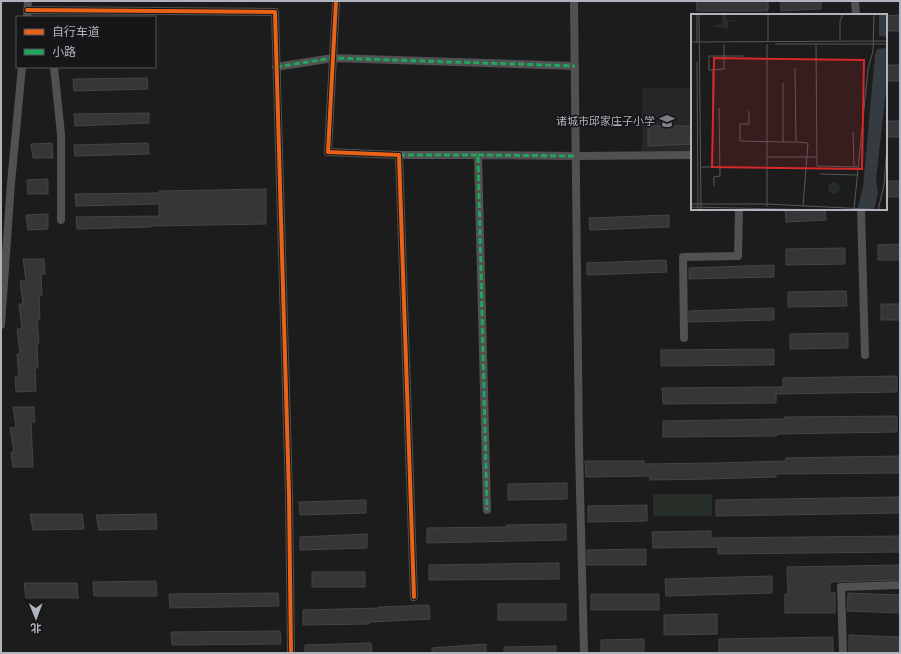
<svg xmlns="http://www.w3.org/2000/svg" width="901" height="654" viewBox="0 0 901 654" font-family="Lato,'Noto Sans SC',sans-serif">
  <rect width="100%" height="100%" fill="#1c1c1c"/>
  <path fill="#262628" d="M642,88h50v65h-50z"/>
  <path fill="#262c26" d="M653,494h59v22h-59z"/>
  <path fill="#363637" stroke="#454548" d="M696,1h72v10h-71z
    M780,1h41v8l-40,2z
    M900,15v16h-14v-15z
    M886,65h14v16h-14z
    M147,78l1,11 -74,2 -1,-12z
    M149,113v10l-74,3 -1,-12z
    M886,121h14v16h-14z
    M648,126h44v18l-44,2z
    M52,143l1,15h-20l-2,-14z
    M148,143l1,11 -74,2 -1,-11z
    M48,179v15h-20l-1,-14z
    M886,181h14v16h-14z
    M266,189v35l-115,2v1l-74,2 -1,-12 83,-1v-12l-83,2 -1,-12 84,-1v-2z
    M785,209h40l1,11 -40,2z
    M48,214v15l-20,1 -2,-15z
    M669,215v12l-79,3 -1,-12z
    M900,244v16h-22v-15z
    M845,248v16l-59,1v-16z
    M23,259h21l1,15h-4l1,21h-3l1,24h-3l2,24h-2l1,25h-3l1,23 -20,1 -1,-15h4l-2,-23h3l-3,-25h5l-3,-25h4l-3,-23h6z
    M666,260l1,12 -80,3v-12z
    M774,265v12l-85,2v-11z
    M846,291l1,15 -59,1v-15z
    M881,304h19v16h-19z
    M774,308v12l-85,2v-11z
    M848,333v15l-58,1v-15z
    M774,349v16l-113,1v-16z
    M897,376v16l-121,2v9l-113,1 -1,-16 121,-1v-9z
    M13,407h21l1,15h-4l2,45h-20l-2,-15h3l-4,-24 6,-1z
    M897,416v16l-120,2v2l-114,1v-16l121,-2v-2z
    M899,456v17l-123,1v3l-67,2 -59,1v-4l-64,1 -1,-16h59v3l73,-1 69,-2v-3z
    M567,483v16l-59,1v-16z
    M899,497l1,16 -184,3v-16z
    M366,500v13l-66,2 -1,-13z
    M647,505v16l-59,1v-16z
    M30,514h52l2,15 -51,1z
    M156,514l1,15 -58,1 -3,-15z
    M566,524v16l-139,3v-15l80,-1v-2z
    M711,531v7l189,-2v16l-182,2v-7l-65,1 -1,-16z
    M367,534v14l-67,2v-13z
    M646,549v16h-59v-15z
    M559,563v16l-130,1v-15z
    M900,565v14l-3,1 -67,2v11h5v20h-50v-19h3l-1,-27z
    M312,572h53v15h-53z
    M772,576v17l-106,3 -1,-17z
    M156,581l1,15h-63l-1,-14z
    M24,583h53l1,15h-52z
    M278,593l1,13 -109,2 -1,-14z
    M848,593l52,2v18l-53,-2z
    M591,594h68v16h-68z
    M498,604h68v16h-68z
    M429,605l1,14 -61,3v2l-66,1v-15l76,-2v-1z
    M717,614v20l-53,1v-20z
    M280,631l1,13 -109,1 -1,-13z
    M849,635l51,2v16h-51z
    M833,637v16h-114v-14z
    M644,639v14h-43v-13z
    M371,643l1,10h-67v-8z
    M486,644v9h-54v-5z
    M556,646v7h-52v-6z"/>
  <g fill="none" stroke-linecap="round" stroke-linejoin="round">
    <path stroke="#515154" stroke-width="8" d="M336,1l-8,151 71,3 15,442
      M574,1l5,448 5,204
      M855,1l1,14
      M27,10l248,2 14,483 2,158
      M27,17l1,-16
      M54,67l7,67v86
      M276,67l57,-9 242,8
      M399,155h79l9,355
      M478,155l98,1 116,-1
      M861,209l4,146
      M1,325l10,-142 11,-116
      M684,338l-1,-81 55,-1 1,-47
      M843,653l-2,-66 58,-2 1,-1"/>
    <path stroke="#20a55d" stroke-width="3" stroke-dasharray="6 3" stroke-linecap="butt" d="M276,67l57,-9 242,8
      M399,155h79l9,355
      M478,155l98,1"/>
    <defs>
      <path id="cycleway" d="M336,1l-8,151 71,3 15,442
        M27,10l248,2 14,483 2,158"/>
    </defs>
    <use href="#cycleway" stroke="#161618" stroke-width="6"/>
    <use href="#cycleway" stroke="#ea6118" stroke-width="4"/>
  </g>
  <defs>
    <symbol id="school-bare" viewBox="-9 -9 18 18"><path d="M0-5L7-2L0 1L-7-2ZM-4 1L0 2.5L4 1V4Q0 6-4 4Z" fill="#7c7e83" stroke="#161618" stroke-width="2.5" paint-order="stroke"/></symbol>
  </defs>
  <g fill-rule="evenodd">
    <use href="#school-bare" x="656" y="110" width="22" height="22"/>
  </g>
  <g text-anchor="middle" stroke-width="3" stroke-linejoin="round" paint-order="stroke">
    <g font-size="11" fill="#afb3bb" stroke="#161618" text-anchor="end">
      <text x="655" y="125">诸城市邱家庄子小学</text>
    </g>
  </g>
  <g transform="translate(691 14)">
    <rect width="196" height="196" fill="#1c1c1c"/>
    <path d="M31,0h4l1,6h11l-10,2v7l-17,-3 11,-2zM137 174a6 6 0 1 1 12 0a6 6 0 1 1-12 0Z" fill="#262c26"/>
    <path d="M188,0h8v23l-8,-1zM195,34l1,33 -11,99 2,13 -4,17h-17l6,-23 12,-132 2,-6z" fill="#343b41"/>
    <path fill="none" stroke="#57585c" stroke-width="1" d="M6,0v29M8,0l2,196M77,0v27M149,27v-20l3,-7M0,28l196,-1M84,30h112M125,30l1,122 41,1M6,48l1,148M104,54l1,74 12,1 -5,63M22,56h-4v-14h35M92,69v59h13M22,89v-33l11,-1v-25M58,97v13h-9v17l43,1M162,118l1,35M76,143h50M10,153h19M129,160l37,1M23,172v-9l6,-1 -1,-68M0,190h76l119,6M0,193l132,3M76,193v-163M163,195l14,-140 5,-18 1,-37M187,196l6,-25 3,-39"/>
    <path fill="#d62828" fill-opacity="0.15" stroke="#d62828" stroke-width="2" d="M23,44l150,2 -2,109 -150,-2z"/>
    <rect width="196" height="196" fill="none" stroke="#afb3bb" stroke-width="2"/>
  </g>
  <rect width="901" height="654" fill="none" stroke="#afb3bb" stroke-width="4"/>
  <rect x="16" y="16" width="140" height="52" fill="#161618" stroke="#535559"/>
  <rect x="24" y="29" width="20" height="6" fill="#ea6118" stroke="#535559"/>
  <text x="52" y="36" font-size="12" fill="#afb3bb">自行车道</text>
  <rect x="24" y="49" width="20" height="6" fill="#20a55d" stroke="#535559"/>
  <text x="52" y="56" font-size="12" fill="#afb3bb">小路</text>
  <g transform="translate(36 618) rotate(179)" stroke="#161618" stroke-width="3" paint-order="stroke">
  <path d="M0-3L7 15L0 10L-7 15Z" fill="#afb3bb"/>
  <text y="-6" font-size="11" font-weight="bold" text-anchor="middle" fill="#afb3bb">北</text>
  </g>
</svg>
